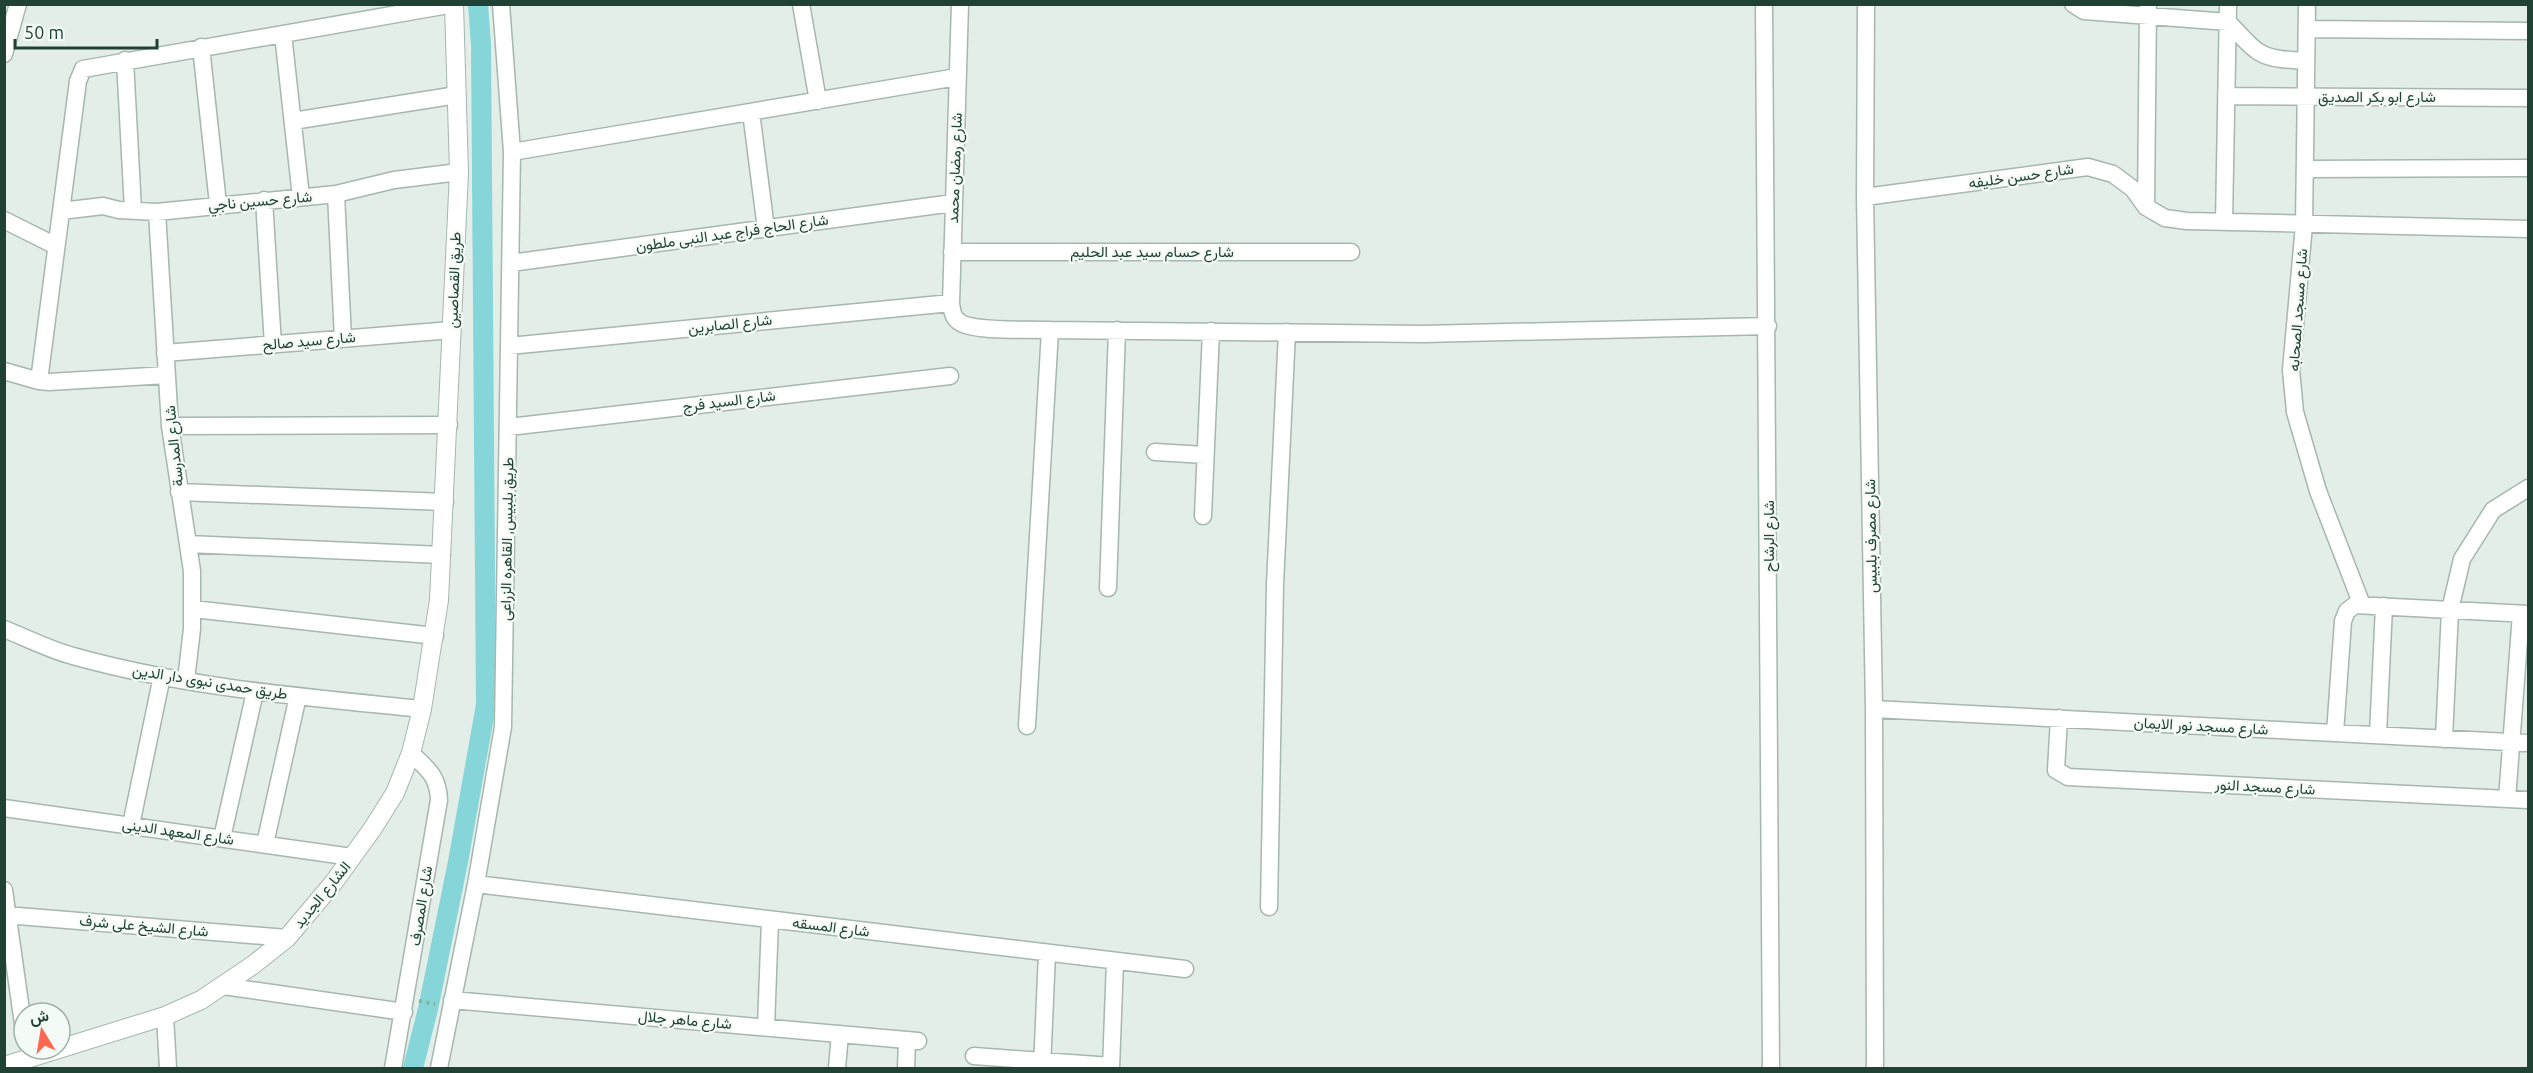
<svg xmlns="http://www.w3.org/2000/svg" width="2533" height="1073" viewBox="0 0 2533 1073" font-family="Ubuntu,Vazirmatn,sans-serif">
  <rect width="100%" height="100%" fill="#e3eee8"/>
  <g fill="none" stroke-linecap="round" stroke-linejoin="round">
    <path stroke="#85d5d9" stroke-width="20" d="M413,1068l15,-59 30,-147 28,-157 -5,-660 -3,-41"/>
    <defs>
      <path id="minor" d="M801,4l17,97
        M960,4l-9,299c1,8 2,16 10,20 16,9 68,6 89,7l373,4 345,-8
        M1764,4l7,1064
        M1866,4l-1,193 9,512 1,359
        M2073,4l11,7 144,11c33,35 30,36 78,39
        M2307,4l-3,221 -13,145 4,42 23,79 44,114
        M2307,29l221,2
        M283,34l18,163
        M201,47l17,157
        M4,54l14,-50
        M125,60l8,150
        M2226,96l302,2
        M751,112l15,117
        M293,121l164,-26
        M512,152l445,-75
        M2306,169l222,-1
        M336,194l7,145
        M1865,197l223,-30 25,7 20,15 13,18 19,11 22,3 341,8
        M264,200l9,145
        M2146,207l2,-202
        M61,211l42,-5 16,4 38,2 179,-18 58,-14 65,-8
        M157,212l13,214 22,145v58l-6,51
        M4,220l52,26
        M2224,222l4,-218
        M952,252h399
        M511,263l442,-60
        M509,346l442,-43
        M165,353l287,-23
        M4,371l35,10 10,1 118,-7
        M39,381l39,-300 5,-12 371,-65
        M170,426l279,-1
        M509,427l441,-51
        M1155,452l50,3
        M179,492l266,10
        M1203,516l8,-185
        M188,544l254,11
        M1108,588l9,-258
        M193,609l242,27
        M4,629c23,9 46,21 69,27 114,32 232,41 349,53
        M1874,709l654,34
        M2059,718l-3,52 12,7 460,23
        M1027,726l23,-396
        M2335,733l8,-112 4,-10 8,-6 173,9
        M2378,735l6,-129
        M2444,739l6,-129 12,-51 31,-49 35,-22
        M2507,799l14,-185
        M4,808l348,49
        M131,825l31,-149
        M222,838l33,-146
        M265,844l33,-148
        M476,884l709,85
        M4,890l20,141
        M1269,907l6,-322 12,-253
        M4,923l8,-6 6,-1 269,22
        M223,986l181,26
        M452,1000l466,41
        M165,1016l3,52
        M766,1027l4,-107
        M974,1056l137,10
        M393,1068l46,-268c-1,-25 -12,-31 -28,-47
        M439,1068l37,-184 27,-157 9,-575 -11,-148
        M837,1068l3,-34
        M906,1068l1,-28
        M1042,1068l5,-115
        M1111,1068l4,-107"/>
      <path id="tertiary" d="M4,1066l161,-50 36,-16 52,-35 34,-27 47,-56 39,-54 22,-35 16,-40 11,-44 17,-109 20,-428 -5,-168"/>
    </defs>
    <use href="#minor" stroke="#a5b7af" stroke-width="19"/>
    <use href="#tertiary" stroke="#a5b7af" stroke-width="20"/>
    <path stroke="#80b59e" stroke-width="4" stroke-dasharray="3 4.5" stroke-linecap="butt" d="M419,1001l16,3"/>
    <use href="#minor" stroke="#fff" stroke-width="16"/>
    <use href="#tertiary" stroke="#fff" stroke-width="18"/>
  </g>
  <g text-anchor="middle" stroke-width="4.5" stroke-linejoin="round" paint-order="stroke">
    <g font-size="15" fill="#204235" stroke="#f4faf6">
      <text x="2377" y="102">شارع ابو بكر الصديق</text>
      <text transform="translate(955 168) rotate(-88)" y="5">شارع رمضان محمد</text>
      <text transform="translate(2021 176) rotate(-8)" y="5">شارع حسن خليفه</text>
      <text transform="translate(260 201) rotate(-5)" y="5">شارع حسين ناجي</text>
      <text transform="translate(732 233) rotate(-8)" y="5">شارع الحاج فراج عبد النبى ملطون</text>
      <text x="1152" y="257">شارع حسام سيد عبد الحليم</text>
      <text transform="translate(454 280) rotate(-88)" y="5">طريق القصاصين</text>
      <text transform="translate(2298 310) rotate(-86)" y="5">شارع مسجد الصحابه</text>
      <text transform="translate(730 324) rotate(-6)" y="5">شارع الصابرين</text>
      <text transform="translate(309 341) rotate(-5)" y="5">شارع سيد صالح</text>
      <text transform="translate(729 401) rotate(-7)" y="5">شارع السيد فرج</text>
      <text transform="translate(174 446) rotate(-96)" y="5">شارع المدرسة</text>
      <text transform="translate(1769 536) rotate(-90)" y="5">شارع الرشاح</text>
      <text transform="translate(1871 536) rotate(-91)" y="5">شارع مصرف بلبيس</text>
      <text transform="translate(507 539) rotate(-89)" y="5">طريق بلبيس, القاهره الزراعى</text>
      <text transform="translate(210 682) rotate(9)" y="5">طريق حمدى نبوى دار الدين</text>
      <text transform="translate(2201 726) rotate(3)" y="5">شارع مسجد نور الايمان</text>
      <text transform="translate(2265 787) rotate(3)" y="5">شارع مسجد النور</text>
      <text transform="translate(178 832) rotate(8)" y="5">شارع المعهد الدينى</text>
      <text transform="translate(322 895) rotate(-51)" y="5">الشارع الجديد</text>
      <text transform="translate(421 906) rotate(-81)" y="5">شارع المصرف</text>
      <text transform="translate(144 926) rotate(5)" y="5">شارع الشيخ على شرف</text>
      <text transform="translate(831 927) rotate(7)" y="5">شارع المسقه</text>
      <text transform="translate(685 1020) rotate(5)" y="5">شارع ماهر جلال</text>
    </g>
  </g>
  <rect width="2533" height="1073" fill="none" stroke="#204235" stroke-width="12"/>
  <g transform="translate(42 1031) rotate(349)"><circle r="28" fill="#f4faf6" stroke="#9fb0a9" stroke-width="1.5"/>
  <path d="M0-4.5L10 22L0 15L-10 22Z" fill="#ff6750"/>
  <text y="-9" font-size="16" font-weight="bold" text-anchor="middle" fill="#204235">ش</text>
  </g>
  <path d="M15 39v9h142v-9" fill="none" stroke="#204235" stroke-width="3"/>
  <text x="24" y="39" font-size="18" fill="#204235" stroke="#f4faf6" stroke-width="4.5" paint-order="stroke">50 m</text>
</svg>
